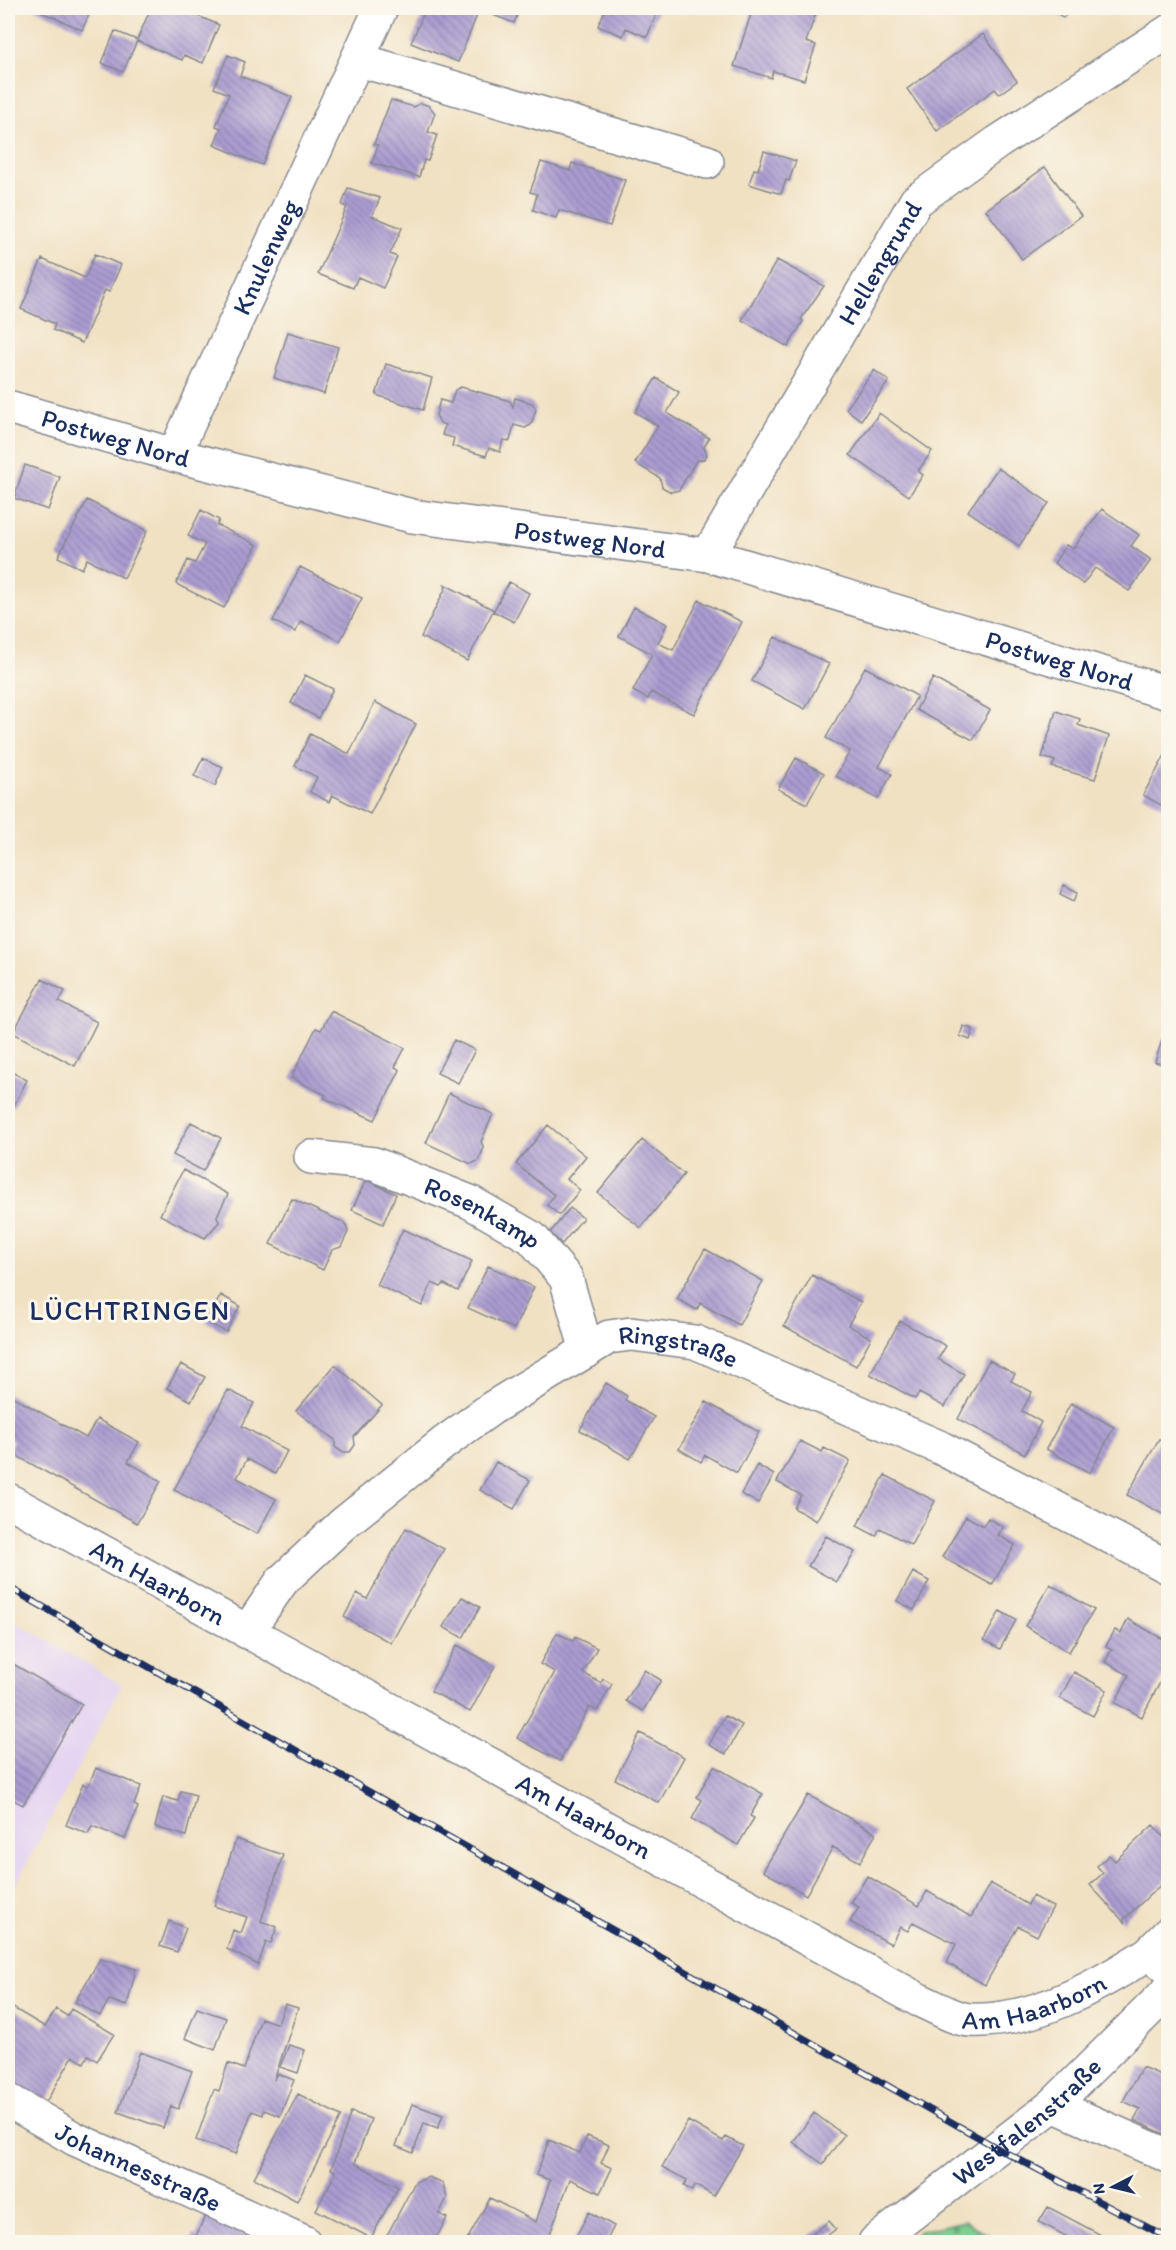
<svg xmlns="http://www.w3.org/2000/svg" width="1176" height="2250" viewBox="0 0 1176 2250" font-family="Itim,sans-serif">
  <defs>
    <pattern id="cemetery-stones" width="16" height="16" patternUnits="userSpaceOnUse" patternTransform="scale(1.5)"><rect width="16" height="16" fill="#7ccc8d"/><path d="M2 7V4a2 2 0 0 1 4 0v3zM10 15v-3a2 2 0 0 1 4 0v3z" fill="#65a676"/></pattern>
    <pattern id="building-back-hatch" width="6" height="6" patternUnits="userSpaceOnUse" patternTransform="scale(1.5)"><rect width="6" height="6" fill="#ab9cd0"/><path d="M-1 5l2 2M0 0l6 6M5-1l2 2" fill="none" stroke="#8a80ac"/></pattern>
  </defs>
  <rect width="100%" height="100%" fill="#fbf7ec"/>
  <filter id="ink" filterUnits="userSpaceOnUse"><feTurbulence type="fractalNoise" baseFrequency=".0167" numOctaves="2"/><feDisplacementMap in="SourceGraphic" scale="12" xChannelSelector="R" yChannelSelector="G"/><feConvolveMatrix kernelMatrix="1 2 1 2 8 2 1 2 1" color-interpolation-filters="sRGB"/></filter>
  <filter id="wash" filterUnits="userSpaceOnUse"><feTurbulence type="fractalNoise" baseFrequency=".008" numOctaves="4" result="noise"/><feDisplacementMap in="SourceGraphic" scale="24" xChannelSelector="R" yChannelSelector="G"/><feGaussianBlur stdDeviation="1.35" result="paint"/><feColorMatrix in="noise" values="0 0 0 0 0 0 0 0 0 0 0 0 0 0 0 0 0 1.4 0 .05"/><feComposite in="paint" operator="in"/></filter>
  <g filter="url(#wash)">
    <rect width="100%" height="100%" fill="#f1e1c3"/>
    <path fill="#e4d3f2" d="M8,1617l114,68 -112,210 -2,-1z"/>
    <path fill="url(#cemetery-stones)" stroke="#4c7e76" stroke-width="1.5" d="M964,2221l38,21h-95l13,-11z"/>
    <g id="blocks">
      <path fill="url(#building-back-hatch)" d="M33,8h59l-10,22z
        M151,8h28l40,17 -16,38 -19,-8 -2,5 -45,-19 -14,31 -21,-9 13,-32 22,9z
        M426,8h54l-22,54 -47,-19z
        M497,8h23l-6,15 -21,-8z
        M606,8h53l-12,29 -21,-9 -3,8 -25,-10z
        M753,8h19l11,3 2,-3h12l19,5 -10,29 10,3 -12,35 -31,-9 -2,7 -37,-12z
        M1052,8h21l-10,10z
        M983,34l34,47 -18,13 -4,-5 -58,42 -30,-42z
        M228,55l17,7 -5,14 52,21 -30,68 -48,-20 7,-17 -5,-2 13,-32 -15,-6z
        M391,100l23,7 7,-4 8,3 6,7 -7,19 9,3 -9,26 -4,-1 -5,17 -47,-14 6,-18 -4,-1z
        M764,151l32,10 -7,20 -3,-1 -5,14 -32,-10 5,-15 4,1z
        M541,162l29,9 2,-8 53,17 -15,46 -51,-16 -3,8 -23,-8 4,-16 -7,-2z
        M1045,167l36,49 -59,43 -36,-49z
        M348,188l32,10 -8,18 30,12 -12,26 7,3 -14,31 -25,-11 -5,11 -35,-14 29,-67 -5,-2z
        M95,254l26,11 -12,27 -4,-2 -23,53 -29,-13 2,-6 -34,-15 21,-50 43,19z
        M777,260l47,26 -23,33 2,2 -15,26 -46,-27z
        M288,332l50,15 -14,47 -50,-16z
        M386,364l46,14 -9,32 -47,-15z
        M874,370l15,11 -28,39 -15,-11z
        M656,378l23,14 -12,21 42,25 -5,9 3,8 -3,4 -8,2 -17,29 -8,2 -9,-5 -2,-9 -25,-15 23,-37 -23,-14z
        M461,387l49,14 3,6 2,-9 17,5 4,6 -5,16 -6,3 -11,-3 -4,16 -7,-1 -3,12 -11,-4 -3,8 -34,-10 2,-8 -12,-3 3,-10 -5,-2 -4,-8 4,-15 11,3 4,-13z
        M879,413l53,38 -14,20 5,4 -14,21 -59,-41z
        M25,465l35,12 -12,33 -34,-12z
        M998,468l51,35 -30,43 -51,-35z
        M87,500l60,31 -23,47 -37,-19 -5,10 -24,-12z
        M1102,509l37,26 -8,11 20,14 -22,31 -34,-23 -12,16 -29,-21 12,-18 7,4z
        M201,510l18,10 -2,5 40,20 -33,63 -48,-24 12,-24 7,3 10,-19 -17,-8z
        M300,567l62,31 -22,43 -39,-20 -6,11 -22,-11z
        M509,582l20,11 -15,29 -21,-11 -26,50 -46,-24 25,-50 -2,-3 50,26z
        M699,600l43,22 -48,92 -43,-22 -3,7 -15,-8 19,-37 -33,-18 15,-29 33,17 -9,19 15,7z
        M775,637l54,27 -24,45 -53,-28z
        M865,667l52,29 -38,71 13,7 -14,25 -42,-23 14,-25 -24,-13z
        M305,675l28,14 -15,29 -27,-15z
        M933,678l57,32 -17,30 -57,-30z
        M375,702l41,22 -46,90 -38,-19 -3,7 -19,-10 7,-15 -22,-11 15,-32 39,20z
        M1056,711l24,8 -2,6 31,11 -14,43 -43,-12 3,-6 -13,-4z
        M1168,750v59l-25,-14z
        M203,758l20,9 -8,19 -21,-10z
        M796,758l28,15 -17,31 -29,-15z
        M1064,885l14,7 -4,9 -14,-7z
        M42,979l23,12 -6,11 38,20 -22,44 -62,-33z
        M331,1011l74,37 -10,19 5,3 -25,50 -51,-22 2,-3 -35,-17 25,-50 5,2z
        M963,1026l10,3 -3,11 -10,-4z
        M454,1040l21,10 -17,33 -21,-10z
        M1162,1040l6,2v24l-13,-4z
        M8,1070l19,10 -14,27 -5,-3z
        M449,1093l44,21 -12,28 3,6 -6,13 -7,3 -45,-21z
        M191,1122l30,16 -18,33 -30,-16z
        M548,1125l38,31 -19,23 13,11 -21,25 -12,-10 7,-10 -38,-31z
        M642,1140l42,34 -43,54 -43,-35z
        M183,1170l45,24 -11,22 2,6 -14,16 -45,-23z
        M366,1180l30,14 -13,30 -31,-14z
        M292,1199l53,24 3,9 -7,15 -9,3 -9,20 -53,-26z
        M570,1208l13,10 -21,26 -12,-11z
        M403,1229l69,32 -14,30 -14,-7 -3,3 -9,-4 -10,23 -45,-21z
        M705,1249l58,32 -24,44 -39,-22 -3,7 -20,-11z
        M488,1266l46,21 -20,42 -46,-21z
        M812,1275l49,27 -13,23 23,13 -15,28 -72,-40z
        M221,1295l19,11 -14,26 -20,-10z
        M900,1321l46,25 -8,13 26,15 -19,33 -26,-14 -4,6 -45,-25z
        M989,1360l26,14 -4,7 21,11 -10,19 19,11 -16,32 -67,-35z
        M181,1364l24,13 -14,24 -24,-13z
        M335,1365l47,40 -28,32 1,8 -5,7h-8l-7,-5v-7l-39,-29z
        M606,1383l21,13 -2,4 29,17 -24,42 -50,-29z
        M228,1390l26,13 -12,23 45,25 -12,23 -28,-15 -10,19 39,21 -19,35 -83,-44z
        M8,1394l78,44 11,-19 42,23 -11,20 33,19 -24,42 -129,-72 5,-10 -5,-3z
        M706,1402l53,30 -22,41 -32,-18 -4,7 -22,-13z
        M1071,1403l43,24 -24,46 -44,-24z
        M1159,1439l9,5v73l-41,-22z
        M800,1441l22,11 2,-4 26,13 -34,60 -22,-13 7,-13 -24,-13z
        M496,1462l34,18 -16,29 -34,-19z
        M757,1465l17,10 -16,28 -17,-9z
        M885,1475l50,26 -24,44 -31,-17 -4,8 -19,-10z
        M966,1516l17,10 5,-8 15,9 -5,8 17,10 -23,40 -50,-28z
        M406,1528l38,21 -53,94 -47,-26 13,-24 10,6z
        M826,1536l29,16 -18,30 -29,-16z
        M913,1572l16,9 -15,29 -17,-9z
        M1050,1584l44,26 -25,42 -44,-26z
        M462,1597l18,10 -17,31 -20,-11z
        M1000,1611l16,9 -16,29 -16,-9z
        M1128,1619l40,23v25l-26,50 -27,-14 14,-28 -24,-13 7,-13 -6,-3 9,-16 6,3z
        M557,1633l16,8 2,-4 22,11 -14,25 18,10 2,-4 9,5 -15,27 -8,-4 -29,54 -43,-23 38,-66 -15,-8z
        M457,1645l38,21 -25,46 -39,-21z
        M8,1661l74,43 -59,101 -15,-8z
        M644,1670l17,10 -18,31 -17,-10z
        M1074,1672l33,18 -14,26 -33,-18z
        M725,1716l17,9 -16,29 -17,-9z
        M640,1733l44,24 -25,46 -44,-24z
        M714,1766l49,28 -13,22 4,2 -16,27 -46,-26 10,-19 -5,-3z
        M96,1768l45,18 -7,19 4,2 -13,32 -33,-13 -4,8 -22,-9 17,-41 5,2z
        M181,1791l15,4 -10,41 -31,-9 8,-30 15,4z
        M808,1795l68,38 -16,29 -27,-15 -27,48 -43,-24z
        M1153,1825l15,17v36l-44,41 1,4 -35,-38 13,-12 -6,-7 12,-11 6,6z
        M236,1839l47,16 -22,66 16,6 -6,16 -5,-1 -8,23 -31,-16 6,-19 8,3 6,-16 -33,-11z
        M867,1876l52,30 8,-15 44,26 19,-34 38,22 4,-9 21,11 -16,29 -19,-10 -33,59 -38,-22 9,-19 -43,-22 -5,9 -8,-4 -9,17 -41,-22 9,-15 -8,-4z
        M169,1921l17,7 -9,24 -17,-6z
        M100,1959l36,10 -9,37 -18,-6 -9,16 -25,-14z
        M285,2004l13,4 -24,72 4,-6 16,6 -14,36 -16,-6 -1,5 -11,-4 -16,43 -40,-14 18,-51 5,2 9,-28 16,6 17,-51 17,6z
        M8,2005l37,22 11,-18 11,7 4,-7 43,25 -17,27 -9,-6 -4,8 -11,-7 -31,53 -34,-23z
        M197,2008l29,10 -11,32 -30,-12z
        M289,2045l16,5 -7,23 -18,-6z
        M140,2052l52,19 -14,38 -7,-3 -8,22 -45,-16z
        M1142,2067l26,11v58l-34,-16 6,-11 -17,-8z
        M298,2094l43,22 -44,85 -43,-23z
        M412,2104l31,11 -5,13 -14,-5 -11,30 -17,-7z
        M351,2112l20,7 -16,44 43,24 -27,51 -55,-28 20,-38 -5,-3z
        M814,2113l30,22 -21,29 -30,-22z
        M688,2121l35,20 3,-4 17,9 -29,50 -19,-11 -3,6 -8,-5 3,-6 -25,-13z
        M587,2136l22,9 -8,18 11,5 -12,25 -30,-14 -23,63h-81l24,-44 46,24 14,-42 -14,-5 13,-35 31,13z
        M429,2177l14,7 4,14 -8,16 8,4 -13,24 -50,-1 31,-59z
        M1048,2207l55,29 -4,6h-22l-38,-20z
        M589,2212l25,14 -8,16h-33z
        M205,2216l57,26h-73l4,-7 3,1z
        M829,2221l7,8 -17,13h-6l-4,-5z"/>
    </g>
  </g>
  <g filter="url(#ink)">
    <use href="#blocks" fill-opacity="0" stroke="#868890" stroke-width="1.5"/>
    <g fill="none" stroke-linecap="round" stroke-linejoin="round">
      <defs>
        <g id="minor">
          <path d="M359,60l348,102"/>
          <path id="s1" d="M8,407l166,48 238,61 296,39 460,138"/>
          <path id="s2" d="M174,455l207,-447"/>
          <path id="s3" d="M708,555l208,-354 82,-59 170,-110"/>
          <path id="s4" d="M311,1157l63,7 96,38 62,36 34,40 21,73"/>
          <path id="s5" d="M8,1500l911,500c15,6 35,19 51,20 62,3 128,-34 179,-67l19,15"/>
          <path id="s6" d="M247,1632l35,-51 62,-58 101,-81 47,-34 117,-71 22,-3 64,8 244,105 229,120"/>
          <path d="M1149,1953l19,-19"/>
          <path id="s7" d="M8,2100l67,39 229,103"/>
          <path d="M1053,2105l115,51"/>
          <path id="s8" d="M875,2242l178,-137 115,-114"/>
        </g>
      </defs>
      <use href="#minor" stroke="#868890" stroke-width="36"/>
      <use href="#minor" stroke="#fff" stroke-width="33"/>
      <defs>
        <path id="rail" d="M8,1587l991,562 169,89"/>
      </defs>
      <use href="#rail" stroke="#1b2f5e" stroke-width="7"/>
      <use href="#rail" stroke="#fbf7ec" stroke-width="4.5" stroke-dasharray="14" stroke-linecap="butt"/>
    </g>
  </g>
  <g text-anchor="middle" stroke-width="6" stroke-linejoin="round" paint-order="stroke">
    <g font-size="26" fill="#1b2f5e" stroke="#fbf7ec">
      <text dy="9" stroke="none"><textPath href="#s2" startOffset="218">Knulenweg</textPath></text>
      <text dy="9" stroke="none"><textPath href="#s3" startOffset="339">Hellengrund</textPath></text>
      <text dy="9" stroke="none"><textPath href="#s1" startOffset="112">Postweg Nord</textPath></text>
      <text dy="9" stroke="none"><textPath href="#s1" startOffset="598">Postweg Nord</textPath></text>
      <text dy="9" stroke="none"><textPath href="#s1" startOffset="1084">Postweg Nord</textPath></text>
      <text dy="9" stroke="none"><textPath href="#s4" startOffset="183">Rosenkamp</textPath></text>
      <text dy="9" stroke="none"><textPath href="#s6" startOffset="542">Ringstraße</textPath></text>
      <text dy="9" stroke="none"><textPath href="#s5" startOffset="171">Am Haarborn</textPath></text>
      <text dy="9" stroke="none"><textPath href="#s5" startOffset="657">Am Haarborn</textPath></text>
      <text dy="9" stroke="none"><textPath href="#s5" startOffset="1161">Am Haarborn</textPath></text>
      <text dy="9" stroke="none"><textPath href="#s8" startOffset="194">Westfalenstraße</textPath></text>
      <text dy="9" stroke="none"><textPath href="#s7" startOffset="147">Johannesstraße</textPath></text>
    </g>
    <g font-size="28" letter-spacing="1.5" fill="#1b2f5e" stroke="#fbf7ec">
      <text x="130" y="1320">LÜCHTRINGEN</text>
    </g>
  </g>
  <rect width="1176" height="2250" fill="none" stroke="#fbf7ec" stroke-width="30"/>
  <g transform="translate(1113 2187) rotate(263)" stroke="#fbf7ec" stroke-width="4.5" paint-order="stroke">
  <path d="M0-4.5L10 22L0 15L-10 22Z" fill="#1b2f5e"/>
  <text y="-9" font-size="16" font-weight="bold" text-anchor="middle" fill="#1b2f5e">N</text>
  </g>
</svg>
